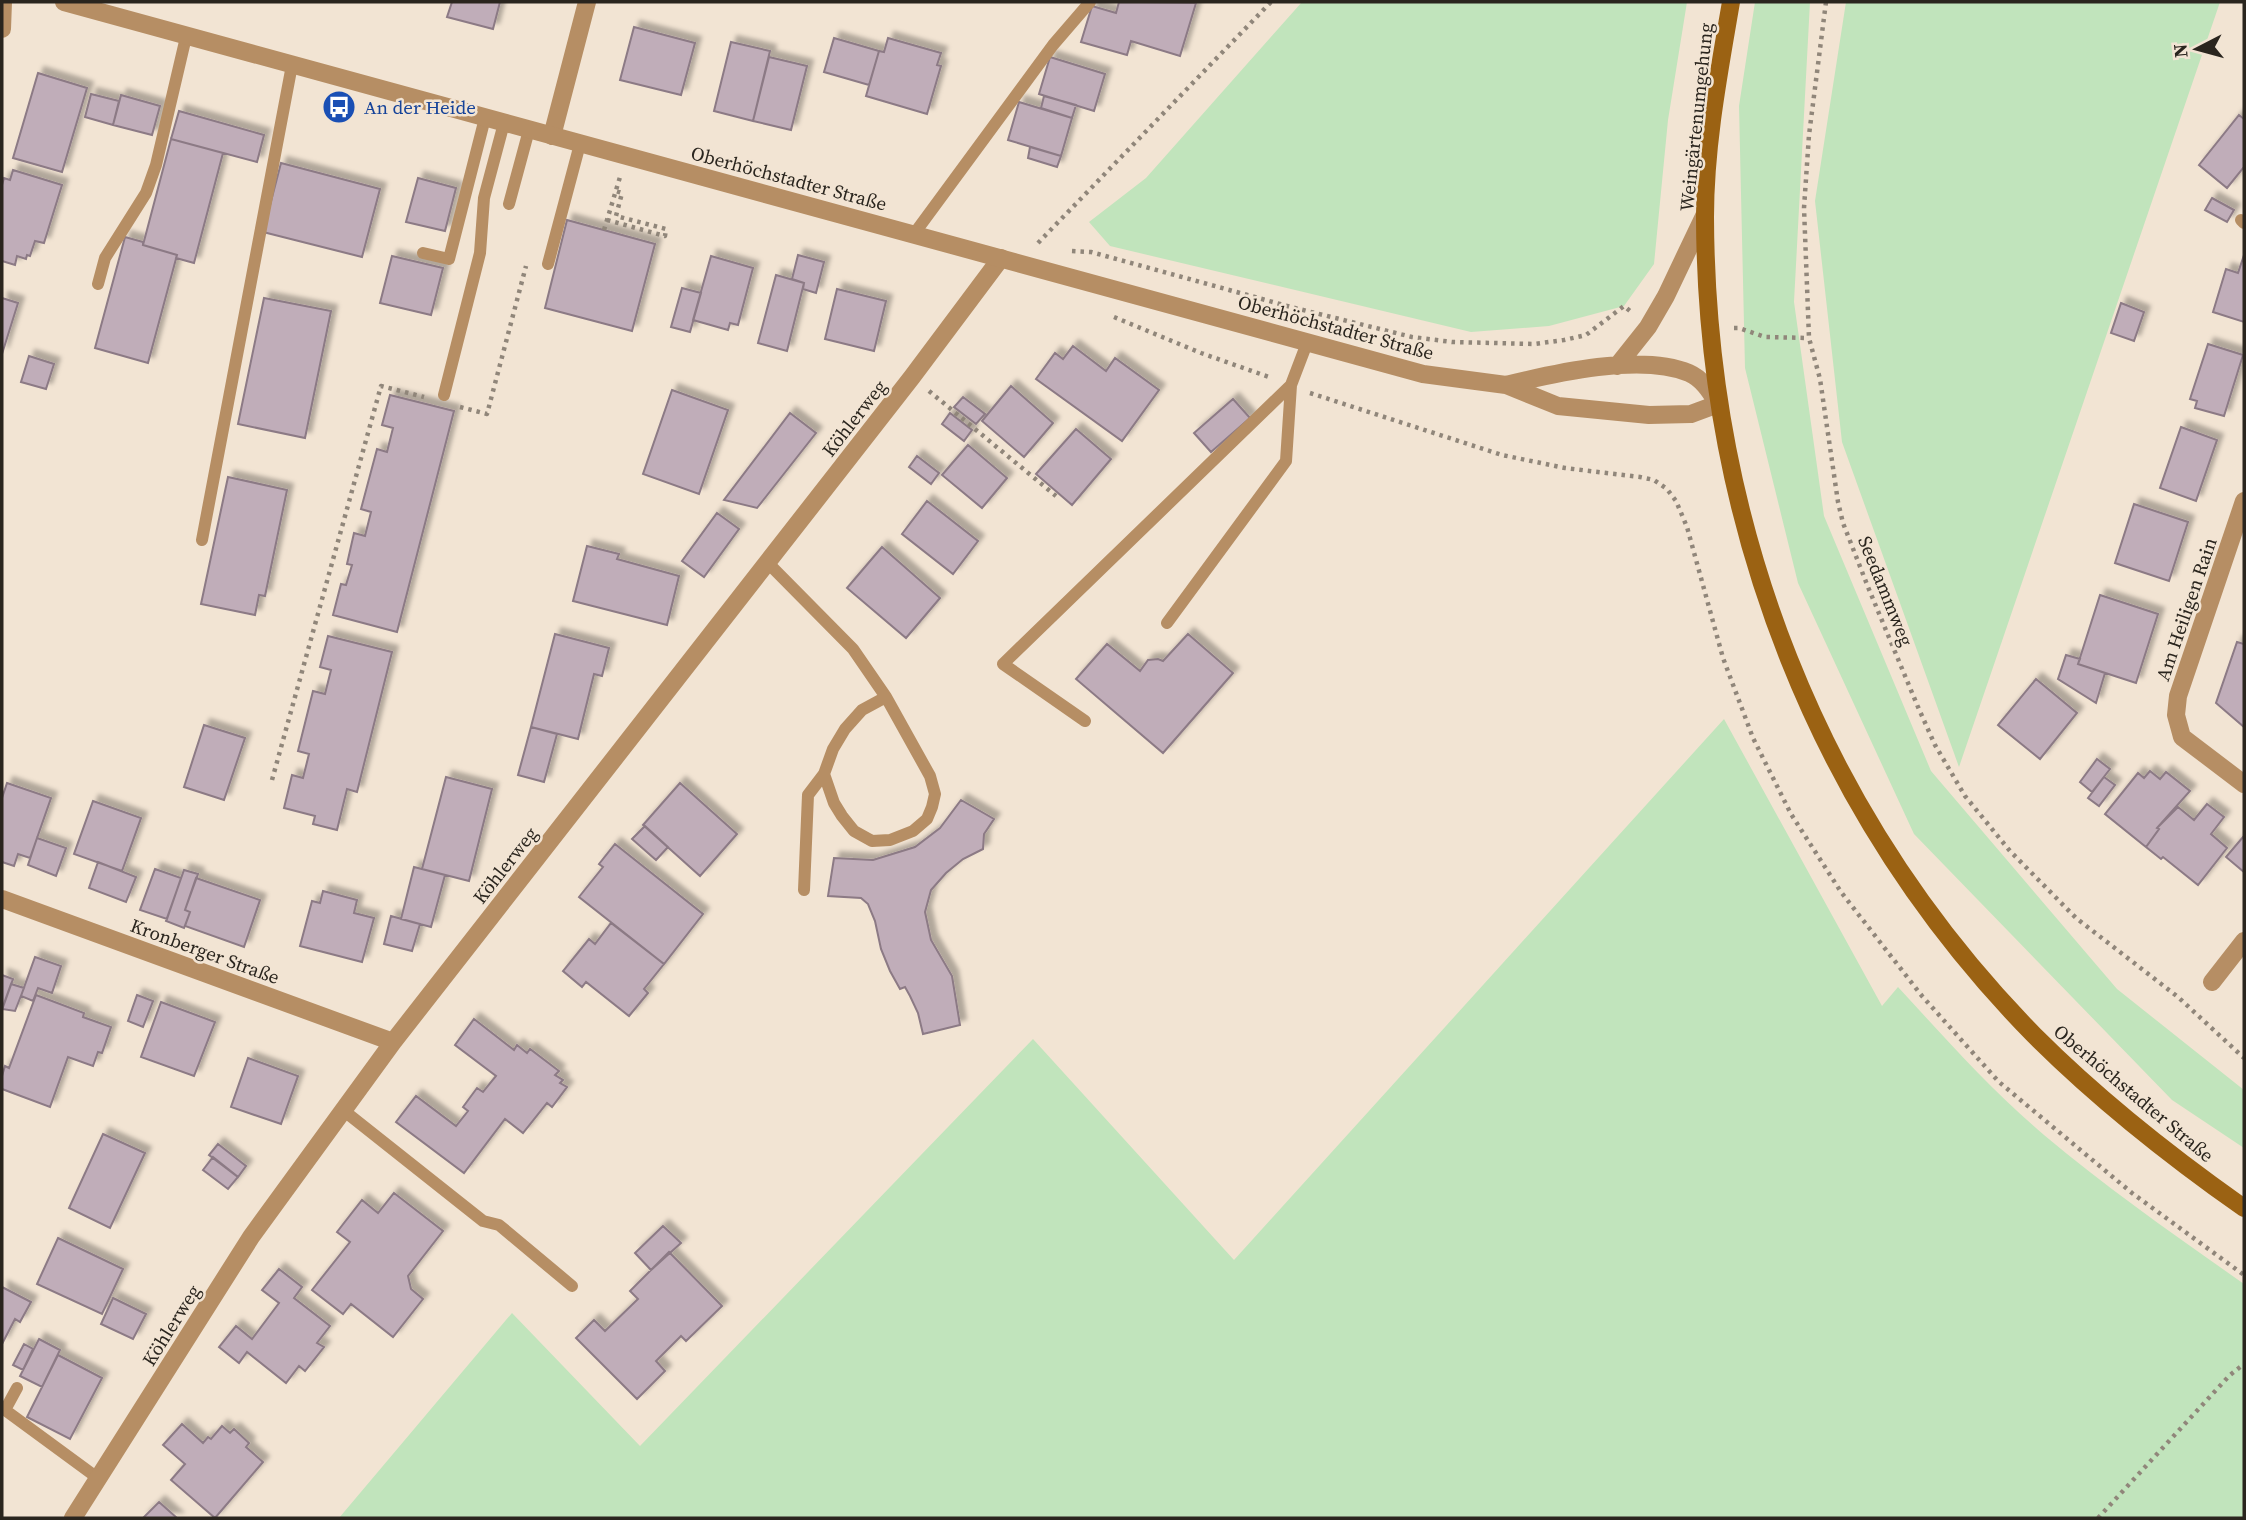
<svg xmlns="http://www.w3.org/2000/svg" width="2246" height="1520" viewBox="0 0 2246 1520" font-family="'Source Serif 4',serif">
  <defs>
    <filter id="shadow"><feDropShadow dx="6" dy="-6" stdDeviation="2" flood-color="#0004"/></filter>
  </defs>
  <rect width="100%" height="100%" fill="#f2e4d3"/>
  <path fill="#c1e4bc" d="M1302,2h385l-19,118 -14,144 -30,42 -75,20 -78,6 -361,-86 -21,-24 57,-44z
    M1755,2h55l-16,300 30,214 107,255 186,218 127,101v58l-72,-48 -258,-266 -116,-251 -53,-215 -6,-262z
    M1846,2h374l-261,765 -117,-325 -27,-241z
    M1724,719l158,287 16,-19c47,51 93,103 146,148 64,54 132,101 200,149v234h-1905l173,-205 128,133 393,-407 201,221z"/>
  <path fill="#c0adb9" stroke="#8c7a85" stroke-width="2" filter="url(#shadow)" d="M452,2h48l-7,27 -46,-12z
    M1119,2l77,1 -16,53 -49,-15 -4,14 -46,-13 11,-36 24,7z
    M634,27l61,16 -14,52 -61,-15z
    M834,38l45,13 -10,34 -45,-13z
    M888,38l53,15 -4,12 4,1 -14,48 -61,-18 13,-45 5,1z
    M731,42l39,9 -17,70 -39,-10z
    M769,57l38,9 -16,64 -38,-9z
    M1050,57l55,17 -11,37 -55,-17z
    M38,73l49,15 -25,84 -49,-14z
    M91,94l28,7 -6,24 -28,-8z
    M121,95l39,11 -8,29 -39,-10z
    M1044,96l32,9 -4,13 -31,-10z
    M1019,102l53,16 -11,38 -53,-16z
    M179,111l85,24 -7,27 -86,-23z
    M2239,115l5,4v48l-17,21 -28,-23z
    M171,139l52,14 -29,110 -18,-5 1,-3 -34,-10z
    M1030,147l31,9 -4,11 -29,-9z
    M281,163l99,26 -18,68 -99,-25z
    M13,170l49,15 -18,58 -9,-2 -5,15 -3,-1 -1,4 -9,-3 -2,9 -13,-4v-76l2,-7 6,2z
    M418,178l38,10 -11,43 -39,-9z
    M2212,198l22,12 -7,12 -22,-12z
    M567,220l88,24 -23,87 -87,-23z
    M125,237l18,5v3l34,10 -29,108 -53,-15z
    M798,255l26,7 -8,31 -13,-4 1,-6 -12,-4z
    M2244,255v67l-31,-10 13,-43 12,4z
    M392,256l51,12 -12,47 -51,-12z
    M711,256l42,12 -15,57 -8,-2 -2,7 -35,-10z
    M776,275l28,8 -17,68 -29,-8z
    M682,288l19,5 -11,39 -19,-5z
    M837,289l49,12 -12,50 -49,-12z
    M2,298l16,5 -16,51z
    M264,298l67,13 -26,127 -67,-14z
    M2121,303l23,9 -10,29 -23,-8z
    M2208,344l35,11 -19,61 -29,-8 2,-7 -7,-2z
    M1073,346l33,25 9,-13 44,32 -37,51 -86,-62 19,-26 8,6z
    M29,356l25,8 -8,25 -25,-7z
    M1011,386l42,37 -29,34 -42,-36z
    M672,390l56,20 -29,84 -56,-20z
    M390,395l64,16 -57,221 -64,-17 8,-31 5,1 6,-20 -5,-1 7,-31 11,3 6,-24 -10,-3 16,-60 10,3 6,-24 -11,-3z
    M963,397l22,17 -9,10 -22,-17z
    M1233,399l17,19 -39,34 -17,-19z
    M790,413l26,20 -59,75 -33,-8z
    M950,413l22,17 -8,11 -22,-17z
    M2181,427l36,13 -21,61 -36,-13z
    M1076,429l35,30 -39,46 -36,-31z
    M968,445l39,33 -25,30 -40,-33z
    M917,456l22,17 -8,11 -22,-17z
    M228,477l59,13 -22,106 -6,-1 -4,20 -54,-11z
    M927,501l51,40 -25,33 -51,-40z
    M2134,504l54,18 -19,59 -54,-18z
    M717,513l22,16 -35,48 -22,-16z
    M587,546l32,8 -2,5 62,17 -12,49 -94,-24z
    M882,547l58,51 -34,40 -59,-50z
    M2100,595l58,19 -22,69 -58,-19z
    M555,634l54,14 -7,28 -8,-2 -16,65 -47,-12z
    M1188,634l45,39 -70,80 -87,-74 31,-35 33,27 8,-11 10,-1 5,2z
    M328,636l64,16 -35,140 -10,-3 -10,41 -24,-6 2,-8 -31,-8 8,-33 11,3 6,-24 -11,-3 15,-60 12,3 6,-24 -11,-3z
    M2237,642l7,2v83l-28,-24z
    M2066,655l14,4 -2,5 27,9 -9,30 -38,-24z
    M2036,679l41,34 -37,46 -42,-34z
    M204,725l41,13 -21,62 -40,-13z
    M531,727l26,7 -13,48 -26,-7z
    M2097,759l13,10 -18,23 -12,-10z
    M2150,771l10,8 6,-7 24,19 -33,37 2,1 -13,18 -41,-33 33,-41 6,5z
    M446,777l46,12 -23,92 -47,-12z
    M2104,777l11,8 -16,21 -11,-8z
    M7,783l44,15 -21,60 -12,-4 -4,12 -12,-4v-64z
    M680,783l57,51 -37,42 -57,-51z
    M961,800l33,19 -10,15 -1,15 -20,10 -17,14 -15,17 -6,22 6,28 21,36 8,49 -37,9 -5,-21 -8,-17 -5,-9 -5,2 -10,-18 -9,-22 -6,-28 -7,-17 -7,-6 -33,-2 6,-38 39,2 42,-13 25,-19z
    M93,801l48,17 -19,53 -48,-17z
    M2207,804l17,13 -13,17 16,14 -29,37 -35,-28 -2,2 -15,-12 13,-18 -2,-1 21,-21 16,13z
    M645,826l23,21 -12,13 -24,-21z
    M2243,837h1v35l-18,-15z
    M37,838l29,10 -10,28 -28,-11z
    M615,844l88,70 -39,50 -85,-67 24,-30 -4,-3z
    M98,862l38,15 -10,25 -37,-14z
    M414,867l31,8 -14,52 -30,-8z
    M155,869l26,9 -14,41 -27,-9z
    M184,870l14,4 -13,36 5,2 -6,16 -18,-7z
    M196,878l64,22 -16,47 -59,-21 5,-14 -5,-2z
    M323,891l34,9 -3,13 20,5 -12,44 -62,-16 12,-45 8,2z
    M391,916l29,8 -8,27 -28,-7z
    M611,923l53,41 -20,25 4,4 -19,23 -43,-34 -4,5 -19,-16 26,-32 6,5z
    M35,957l26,9 -9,27 -14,-5 -5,13 -12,-5z
    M2,975l11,4 -11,31z
    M11,984l13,4 -9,23 -13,-2z
    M36,995l48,18 -1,4 28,10 -9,26 -4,-1 -5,14 -25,-9 -18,50 -48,-18v-13l3,-10 4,2z
    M137,995l16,6 -10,26 -15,-6z
    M161,1002l54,20 -21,54 -53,-19z
    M474,1019l40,31 3,-5 10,8 3,-4 29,22 -4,4 8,5 -3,3 7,4 -15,20 -5,-4 -24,30 -18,-14 -41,54 -68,-51 20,-26 40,30 12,-15 -5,-4 14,-19 6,4 13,-16 -41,-31z
    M248,1058l50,18 -17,48 -50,-17z
    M103,1134l42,19 -35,75 -41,-20z
    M218,1144l28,22 -8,11 -29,-22z
    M213,1157l25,20 -10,12 -25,-19z
    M394,1193l49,38 -35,45 3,13 12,10 -30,38 -42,-33 -8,10 -31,-24 38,-48 -13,-10 25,-32 16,13z
    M663,1226l18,17 -30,27 -16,-17z
    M58,1238l65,31 -21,45 -65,-30z
    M669,1252l53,54 -36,35 -5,-5 -25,25 9,10 -28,28 -61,-61 18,-18 11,11 33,-32 -8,-8z
    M279,1269l23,18 -8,11 36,28 -13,17 7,4 -19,24 -6,-5 -13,17 -39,-31 -8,11 -20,-16 17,-21 16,13 27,-36 -17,-13z
    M2,1287l29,15 -11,20 -5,-3 -13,25z
    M113,1298l33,16 -13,25 -32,-15z
    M39,1339l21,11 -18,37 -22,-11z
    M24,1344l9,5 -10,21 -10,-5z
    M58,1355l44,23 -32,61 -43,-22z
    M182,1424l21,19 5,-6 3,2 11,-13 8,7 4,-4 15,14 -3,4 17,15 -48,56 -44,-38 14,-16 -22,-19z
    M159,1502l18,16h-34z"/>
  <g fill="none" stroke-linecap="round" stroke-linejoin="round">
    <path stroke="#90867a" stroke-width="4.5" stroke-dasharray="3.5 5" stroke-linecap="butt" d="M1826,2l-17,133 -5,73 5,130 11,41 18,123 5,21 25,64 50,120 17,38 30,51 45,55 66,67 102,79 66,61
      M607,220l58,16 1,-7 -50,-13 6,-23 -6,-2
      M604,230l16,-53
      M1038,243l233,-241
      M1072,251l19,1 200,55 121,30 40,5 82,2 30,-4 22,-5 38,-29 6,5
      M1114,317l87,36 68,24
      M1734,328h5l26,9 44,1
      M929,391l127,105
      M1310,393l192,62 63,13 75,9 14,3 13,9 9,12 11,26 36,131 30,80 38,76 50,78 81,104 77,86 133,111 112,82
      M460,407l27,7 39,-148
      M272,780l109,-394 43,11
      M2098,1518l132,-143 14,-11"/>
    <path stroke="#b68e64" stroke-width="12" d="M509,204l20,-74
      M2241,220l3,3
      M914,234l139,-189 37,-43
      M423,253l26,6 36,-141
      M548,264l32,-120
      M98,284l7,-26 41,-65 10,-28 30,-128
      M444,395l36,-142 4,-55 20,-75
      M202,540l90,-475
      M767,562l86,87 33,48 44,79 5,18 -3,13 -5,12 -14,12 -23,9 -18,1 -18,-10 -12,-15 -8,-13 -10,-29 9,-25 12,-20 17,-19 24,-13
      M1167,623l119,-162 5,-76 16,-42
      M1085,721l-82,-57 288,-279
      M804,890l4,-95 16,-21
      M343,1110l140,111 16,4 73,61
      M17,1388l-12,22 94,69"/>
    <path stroke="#b68e64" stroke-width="18" d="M2,29l1,-27
      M552,136l35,-134
      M2244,501l-66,195 -2,19 6,22 62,47
      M2,899l391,143
      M2212,982l32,-41
      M73,1518l178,-281 142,-195 519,-665 89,-119"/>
    <path stroke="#b68e64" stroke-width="18" d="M64,2l1359,372 83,11 52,21 91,9 42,-1 27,-10c-7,-11 -15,-25 -29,-31 -48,-20 -134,0 -183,12
      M1617,366l31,-39 18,-31 39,-82"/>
    <path stroke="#9b6213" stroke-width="18" d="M1731,2c-12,70 -26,143 -26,215 1,307 113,598 329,818 64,64 136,121 210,173"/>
  </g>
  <defs>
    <symbol id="bus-disc" viewBox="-11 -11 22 22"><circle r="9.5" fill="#1a4fb4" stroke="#f2e4d3"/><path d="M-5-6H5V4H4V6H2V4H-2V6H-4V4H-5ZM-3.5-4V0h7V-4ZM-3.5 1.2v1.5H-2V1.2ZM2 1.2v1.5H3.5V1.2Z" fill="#fff"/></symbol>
  </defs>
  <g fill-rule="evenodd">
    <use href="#bus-disc" x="320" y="88" width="38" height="38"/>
  </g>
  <g text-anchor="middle" stroke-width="5" stroke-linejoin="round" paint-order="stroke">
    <g font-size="19" fill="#164399" stroke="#f2e4d3" text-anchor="start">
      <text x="364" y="114">An der Heide</text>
    </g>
    <g font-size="19" fill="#2a251e" stroke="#f2e4d3">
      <text transform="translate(1696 117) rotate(-84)" y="7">Weingärtenumgehung</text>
      <text transform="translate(789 178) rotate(15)" y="7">Oberhöchstadter Straße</text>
      <text transform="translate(1336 327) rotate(15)" y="7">Oberhöchstadter Straße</text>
      <text transform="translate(854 418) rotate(-52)" y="7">Köhlerweg</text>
      <text transform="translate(1886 591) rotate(68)" y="7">Seedammweg</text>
      <text transform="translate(2186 609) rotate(-71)" y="7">Am Heiligen Rain</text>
      <text transform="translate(505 865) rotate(-52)" y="7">Köhlerweg</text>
      <text transform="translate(205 951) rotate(20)" y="7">Kronberger Straße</text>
      <text transform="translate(2134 1093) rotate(40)" y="7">Oberhöchstadter Straße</text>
      <text transform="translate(171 1325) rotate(-58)" y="7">Köhlerweg</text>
    </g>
  </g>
  <rect width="2246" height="1520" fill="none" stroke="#2a251e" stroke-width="7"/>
  <g transform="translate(2197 49) rotate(264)" stroke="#f2e4d3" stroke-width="5" paint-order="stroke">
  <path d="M0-5L12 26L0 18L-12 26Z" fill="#2a251e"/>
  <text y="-10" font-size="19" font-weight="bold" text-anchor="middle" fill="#2a251e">N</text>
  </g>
</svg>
